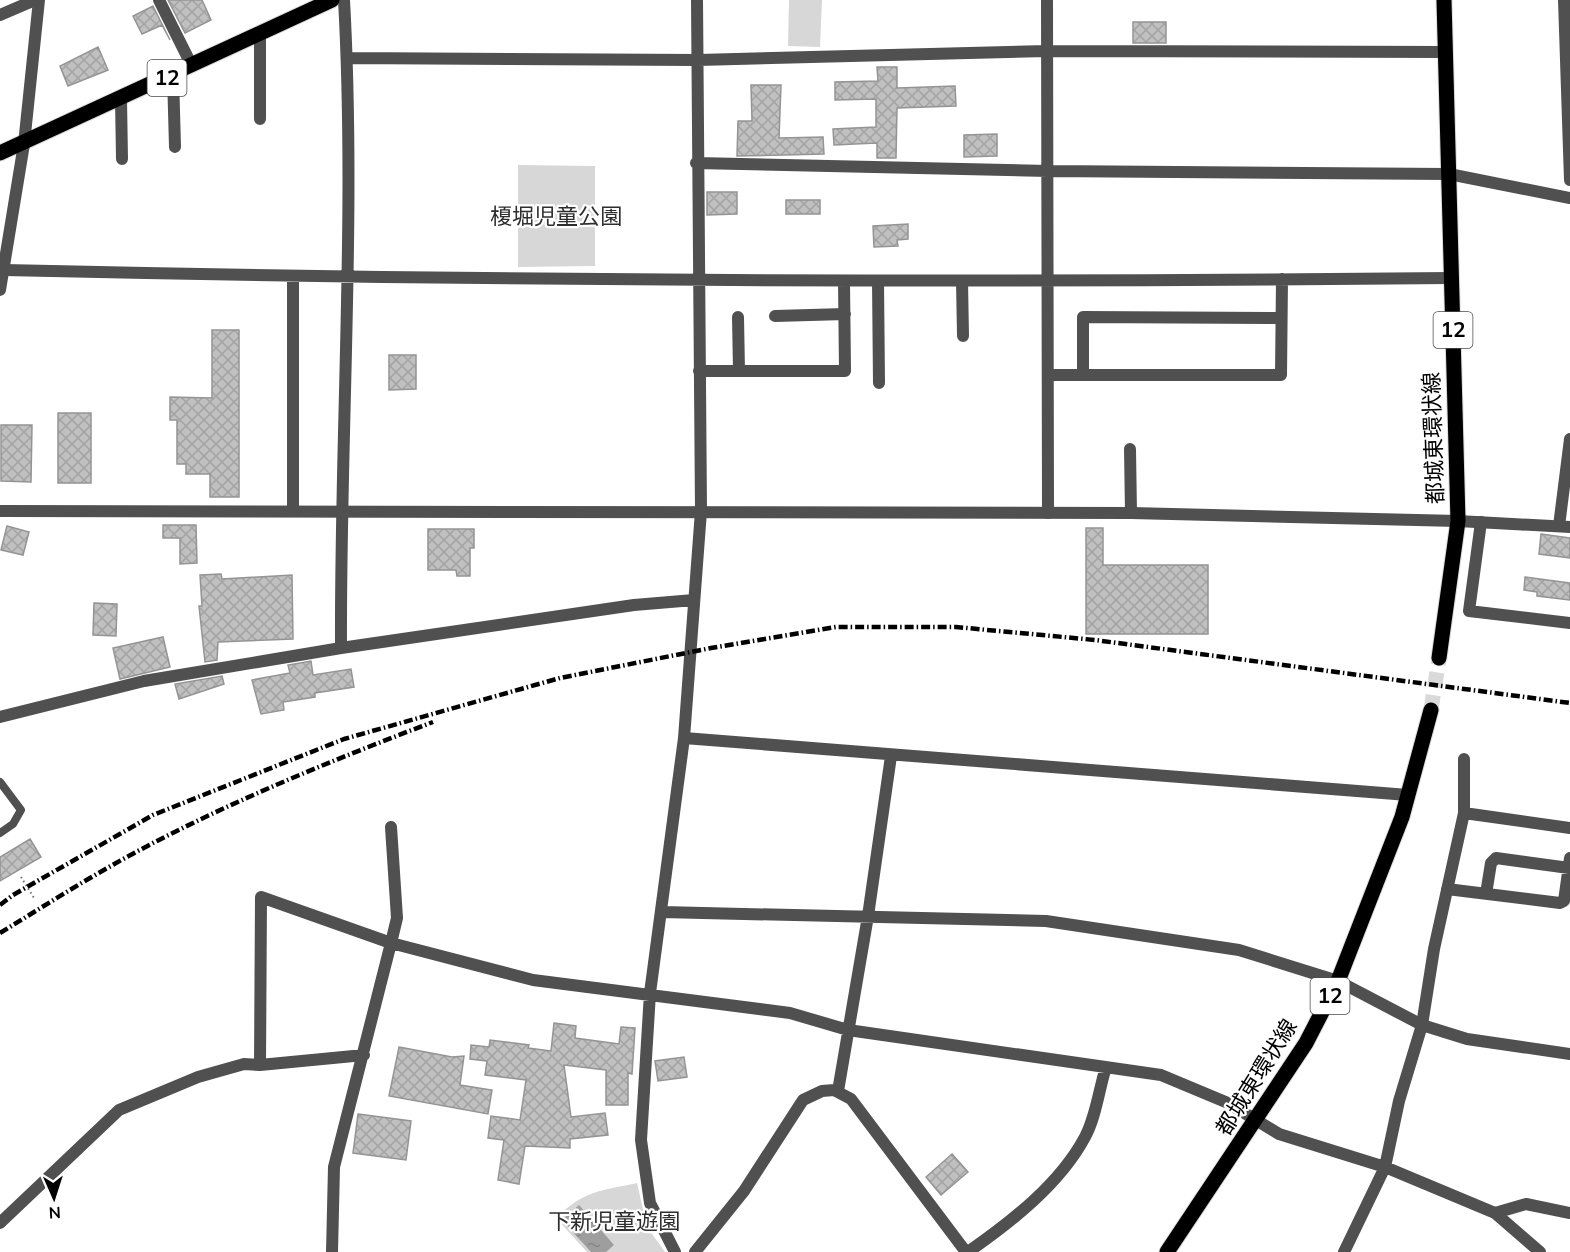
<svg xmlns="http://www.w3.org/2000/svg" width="1570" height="1252" viewBox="0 0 1570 1252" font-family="Mulish,'Noto Sans JP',sans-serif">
  <defs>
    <pattern id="water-ripples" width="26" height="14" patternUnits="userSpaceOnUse" patternTransform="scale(1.5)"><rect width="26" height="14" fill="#9e9e9e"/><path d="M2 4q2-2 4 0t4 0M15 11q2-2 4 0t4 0" fill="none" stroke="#868686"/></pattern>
    <pattern id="building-cross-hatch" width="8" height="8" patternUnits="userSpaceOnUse" patternTransform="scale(1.5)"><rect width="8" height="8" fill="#c0c0c0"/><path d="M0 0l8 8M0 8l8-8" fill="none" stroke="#a3a3a3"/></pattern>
  </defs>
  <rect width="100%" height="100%" fill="#fff"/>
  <path fill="#d7d7d7" d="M789,0h33l-2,47 -32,-1z
    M518,165l77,1v100l-77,1z
    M637,1183l10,44 18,25h-78l-31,-34c29,-28 44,-27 81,-35z"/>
  <path fill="url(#water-ripples)" d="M579,1205l35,40 -8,7h-15l-29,-32z"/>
  <path fill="url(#building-cross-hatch)" stroke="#949494" stroke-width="1.5" d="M168,0h34l9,20 -26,13z
    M153,6l17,34 -8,-15 -20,9 -9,-18z
    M1133,22h33v21h-33z
    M98,47l10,23 -40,16 -8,-20z
    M877,67h20v21l58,-2 1,20 -59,2 -1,50h-19v-15l-43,2 -1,-16 43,-2v-28l-41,1v-18l43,-1z
    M751,85h30l-2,53 44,-1 1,17 -87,2 1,-35h14z
    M997,134v22l-33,1v-22z
    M707,192h30v22l-30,1z
    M786,200h34v14h-34z
    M908,224v15l-11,1 1,6 -24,1 -1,-21z
    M212,330h27v167h-29v-23h-24v-10h-9v-44h-7v-23l42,1z
    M389,355h27v34l-27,1z
    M58,413h33v70h-33z
    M1,425h31l-1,57 -30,-1z
    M163,525h33l1,38 -17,1v-26h-17z
    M7,526l22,6 -6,23 -22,-5z
    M1086,528h17v37h105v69h-122z
    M428,529h46v19h-4v28h-13l-1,-6h-28z
    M1541,534l29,4v20l-31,-4z
    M221,574l1,5 70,-4 1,64 -75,3 -1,18 -12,2 -6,-56h3l-2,-31z
    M1525,577l45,6v17l-33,-4v-4l-13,-2z
    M94,603l23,1 -1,32 -23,-1z
    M163,637l7,30 -50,12 -7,-31z
    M311,661l2,14 38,-6 3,18 -39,6v4l-32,5 1,8 -23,4 -9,-34 38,-7 -2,-8z
    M222,676l2,8 -45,15 -4,-15z
    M30,839l11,18 -41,24v-24z
    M554,1023l22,3 -1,12 44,6 2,-17 14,1 -3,46 -4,-1v32h-22v-35l-42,-5 7,52 34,-4 3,22 -38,4v9l-45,-2 -6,38 -21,-4 6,-40 -16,-2 3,-22 29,4 6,-40 -41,-5 2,-14 -17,-2 1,-14 18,2 1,-7 39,5 -1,3 23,3z
    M399,1047l53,10 12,-1 -4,29 32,5 -4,24 -99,-18z
    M684,1057l3,20 -29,4 -3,-20z
    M358,1114l53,7 -5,39 -53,-7z
    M952,1154l16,18 -27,23 -15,-18z"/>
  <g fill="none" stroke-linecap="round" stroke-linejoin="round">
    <path stroke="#d9d9d9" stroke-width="15" stroke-dasharray="15 8" stroke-linecap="butt" d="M1431,710l8,-52"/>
    <defs>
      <path id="primary" d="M0,153l332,-153
        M1439,658l19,-137 -14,-521
        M1167,1252l139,-209 32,-62 64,-164 29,-107"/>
    </defs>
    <use href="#primary" stroke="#dbdbdb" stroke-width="17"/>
    <path stroke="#727272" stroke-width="2" stroke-dasharray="1.5 3" stroke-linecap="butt" d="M21,877l13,21"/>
    <path stroke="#505050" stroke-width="8" d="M0,782l21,28 -8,14 -13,9"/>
    <path stroke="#505050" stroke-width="12" d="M159,0l33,66
      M1047,0l1,513
      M1564,0l6,180
      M0,15l35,-15
      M347,58l351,2 348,-9 400,1
      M173,75l2,72
      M121,99l1,60
      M260,119v-85
      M696,163l352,8 401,3 121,24
      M4,270c482,11 965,13 1447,8
      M878,281l1,102
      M962,281l1,55
      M775,316l70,-2
      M738,317l1,54
      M699,371h146l-1,-90
      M1049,375h232l1,-96
      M1083,375v-58l198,1
      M1130,449l1,64
      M293,510v-233
      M1481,522l-12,89 101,12
      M1559,526l11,-87
      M341,648c-1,-216 15,-432 3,-648
      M0,717l144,-36 197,-33 293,-43 60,-5
      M684,738l724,57
      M1464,813l106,15
      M1447,889l113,14 4,-2 6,-43
      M1486,894l5,-31 5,-5 73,10
      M662,912l384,9 193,29 99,31
      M260,1065l1,-168 130,46 6,-25 -6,-91
      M838,1091l30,-175 23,-160
      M1495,1213l31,-9 44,9
      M0,1223l119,-113 79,-33 46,-13 16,1 104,-10
      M332,1252l2,-85 57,-224 142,37 257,33 58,17 313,45 67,28 51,31 106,33 110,46 45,39
      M675,1252l-25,-49 -9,-63 9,-147 34,-255 17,-227 -4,-511
      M695,1252l49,-61 59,-91 19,-9 12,-1 17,9 115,153
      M968,1252c43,-30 92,-68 117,-115 11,-20 14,-48 21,-70
      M1344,1252l41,-85 14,-66 23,-76 12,-76 30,-136v-54"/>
    <path stroke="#505050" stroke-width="12" d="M0,290l24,-146 15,-144
      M0,511l1131,2 327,8 112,6
      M1338,981l84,44 45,14 103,15"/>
    <use href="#primary" stroke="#000" stroke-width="15"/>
    <path stroke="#000" stroke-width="4.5" stroke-dasharray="9 3 1.5 3" stroke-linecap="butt" d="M0,905l13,-10 140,-80 191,-76 216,-61 151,-30 125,-21h120l139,13 475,63
      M0,933c36,-22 72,-45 109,-66 100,-57 216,-104 324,-145"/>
  </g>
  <g text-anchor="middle" stroke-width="4.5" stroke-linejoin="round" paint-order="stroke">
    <g fill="#fff" stroke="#4c4c4c" stroke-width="1.5">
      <rect x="147.5" y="60" width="39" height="36" rx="4.5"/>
      <rect x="1433.5" y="312" width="39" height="36" rx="4.5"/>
      <rect x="1310.5" y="978" width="39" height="36" rx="4.5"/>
    </g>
    <g font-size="21" font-weight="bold" fill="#000">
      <text x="167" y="85">12</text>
      <text x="1453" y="337">12</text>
      <text x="1330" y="1003">12</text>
    </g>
    <g font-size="22" fill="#2e2e2e" stroke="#fff">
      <text x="556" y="224">榎堀児童公園</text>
      <text x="614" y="1229">下新児童遊園</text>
    </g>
    <g font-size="22" fill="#000" stroke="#fff">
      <text transform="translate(1433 438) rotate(-92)" y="8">都城東環状線</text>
      <text transform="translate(1256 1077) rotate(-58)" y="8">都城東環状線</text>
    </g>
  </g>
  <g transform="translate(54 1198) rotate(177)" stroke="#ffffff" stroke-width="4.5" paint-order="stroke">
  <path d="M0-4.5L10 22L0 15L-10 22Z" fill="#000000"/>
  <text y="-9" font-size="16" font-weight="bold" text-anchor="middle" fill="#000000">N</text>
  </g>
</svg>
